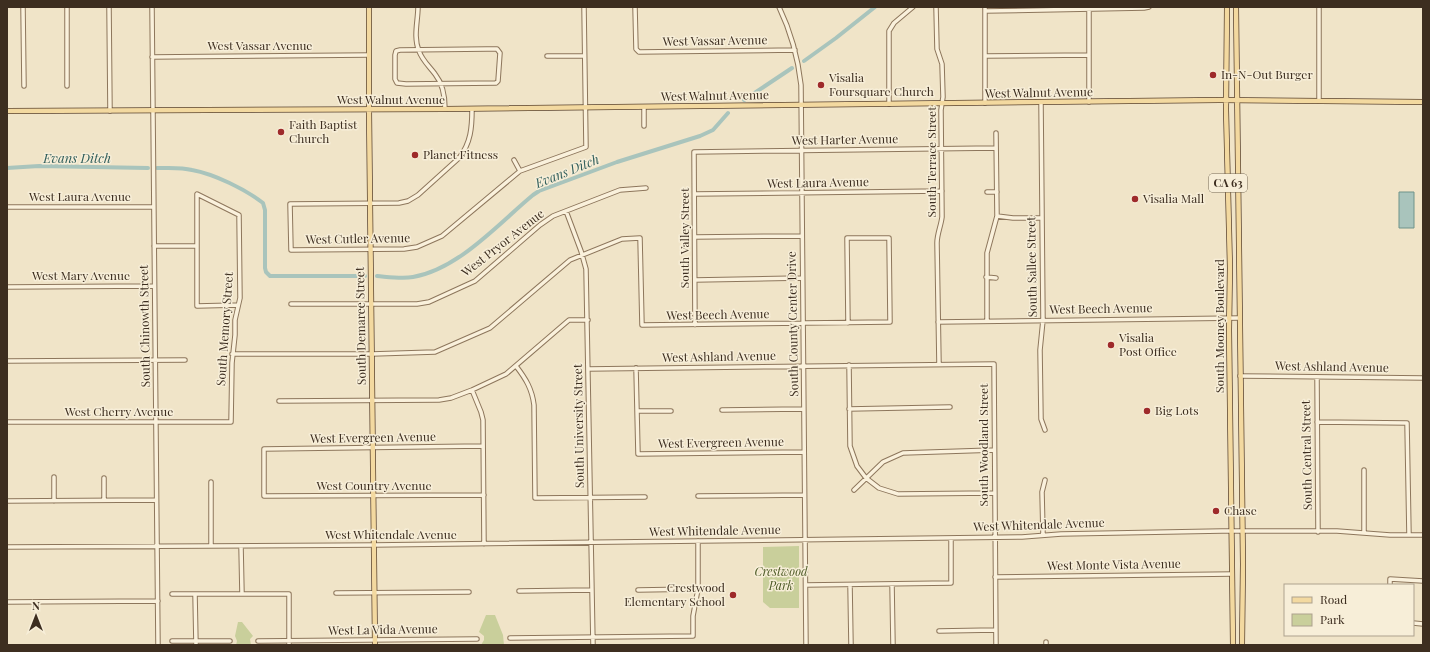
<svg xmlns="http://www.w3.org/2000/svg" width="1430" height="652" viewBox="0 0 1430 652" font-family="'Playfair Display',serif">
  <rect width="100%" height="100%" fill="#f0e4c8"/>
  <path fill="#c9cf9b" d="M799,546v62h-29l-7,-6v-55z
    M486,615h9l8,20 1,10h-23l3,-5v-4l-5,-4z
    M238,622h4l11,14 -3,3 1,6h-15l1,-4 -2,-5z"/>
  <path fill="#a9c4bc" stroke="#6f938a" d="M1399,192h15v36h-15z"/>
  <g fill="none" stroke-linecap="round" stroke-linejoin="round">
    <path stroke="#a9c4bc" stroke-width="4" d="M804,61l32,-23 39,-31
      M744,100l48,-32
      M7,168l32,-2 109,2
      M157,168c12,0 24,-1 35,2 22,4 53,19 71,33l2,7v58l1,4 4,4h95
      M377,276c12,1 25,3 36,1 46,-8 86,-54 120,-82l6,-4 78,-29 83,-26 13,-6 15,-17"/>
    <defs>
      <path id="minor" d="M23,7l1,79
        M67,7v79
        M109,7l1,104
        M152,7l6,638
        M418,7c0,14 -5,30 1,44 3,9 10,15 16,23 8,10 10,22 10,35
        M635,7l1,42 3,3 156,-2
        M779,7c12,25 19,51 22,78l5,560
        M936,7l1,42 5,15 1,33 -2,13 1,107c-1,9 -5,17 -5,26l2,121
        M985,7v96
        M1319,7v94
        M985,11l159,-3 5,-1
        M487,49h10l3,4 -2,28 -2,2 -90,1 -9,-1 -2,-4v-24l1,-4 4,-1z
        M547,56h37
        M985,56l104,-1
        M152,57l217,-2
        M1089,102v-93
        M1041,103l2,217 -3,30 1,69 4,11
        M889,104v-73l5,-8 19,-16
        M472,109c0,18 -1,34 -13,49l-41,37 -10,6 -9,2 -109,1 1,46 113,-1 13,-2 25,-11 78,-65 66,-24 -2,-140
        M644,126v-19
        M514,160l6,11
        M987,192h10
        M695,194l247,-3
        M7,207h146
        M566,211l15,40 5,18 7,376
        M997,216l16,2h29
        M695,237l107,-1
        M154,246h42
        M986,277l10,1
        M695,280l107,-2
        M7,287l147,-1
        M291,304h126l12,-2 46,-21 65,-56 13,-9 67,-26 26,-2
        M987,321v-68l10,-37 -1,-83
        M938,322l301,-4
        M695,325l-1,-173 302,-4
        M232,354h140l63,-2 55,-24 80,-68 52,-21 18,-1 2,87 248,-3 -1,-84h-42l1,85
        M7,361l178,-1
        M849,365l1,81 7,20 9,12 13,10 19,6 96,-1
        M516,366c10,13 16,23 18,39l1,93 110,-1
        M636,368l2,86 166,-2
        M588,369l406,-5 2,281
        M1240,376l183,2
        M1317,377l1,155
        M472,390l9,22 2,8 1,124
        M279,401l160,-1 12,-2 21,-8 34,-16 63,-54h19
        M849,409l101,-2
        M722,410l81,-1
        M637,411h34
        M7,422h224l1,-59 3,-28v-15l5,-22 -1,-83 -42,-21v112l41,-1
        M1317,422l90,1 2,112
        M483,446l-219,3v47l220,-1
        M1364,470v63
        M54,477v24
        M104,478v22
        M211,482v64
        M854,490l29,-28 20,-9 91,-3
        M698,496l106,-1
        M7,501l149,-1
        M1043,534l-1,-42 3,-12
        M241,546l1,48
        M7,547l367,-2 648,-8 39,-3 161,-3h115l53,4h33
        M995,577l237,-3
        M892,584l1,61
        M806,585l145,-2v-45
        M850,585l1,60
        M1390,585v-6l33,2
        M638,590l60,-1
        M519,591l73,-1
        M336,593l133,-1
        M172,594h117v51
        M195,594l1,51
        M7,602l151,-1
        M1413,623l10,1
        M939,631l56,-1
        M510,638l183,-2v-20l5,-27v-48
        M172,641h58
        M258,641l219,-2
        M1046,645v-3"/>
      <path id="major" d="M369,7v103l6,535
        M1227,7l-1,103 4,158 -1,62 4,315
        M1236,7l7,557 -1,81
        M7,111l438,-2 774,-9 204,2"/>
    </defs>
    <use href="#minor" stroke="#8d765c" stroke-width="5.5"/>
    <use href="#major" stroke="#5b4430" stroke-width="6"/>
    <use href="#minor" stroke="#faf1dc" stroke-width="3.5"/>
    <use href="#major" stroke="#f3d9a0" stroke-width="4.5"/>
  </g>
  <g fill="#9e2a2b" stroke="#f7eed8" stroke-width="1.5">
    <circle cx="1213" cy="75" r="4"/>
    <circle cx="821" cy="85" r="4"/>
    <circle cx="281" cy="132" r="4"/>
    <circle cx="415" cy="155" r="4"/>
    <circle cx="1135" cy="199" r="4"/>
    <circle cx="1111" cy="345" r="4"/>
    <circle cx="1147" cy="411" r="4"/>
    <circle cx="1216" cy="511" r="4"/>
    <circle cx="733" cy="595" r="4"/>
  </g>
  <g text-anchor="middle" stroke-width="3" stroke-linejoin="round" paint-order="stroke">
    <rect fill="#f7eed8" stroke="#756857" stroke-width="1" x="1209" y="174" width="38" height="18" rx="3"/>
    <g font-size="11" font-weight="bold" fill="#3d2e20">
      <text x="1228" y="187">CA 63</text>
    </g>
    <g font-size="12" fill="#3d2e20" stroke="#f7eed8">
      <text transform="translate(715 41) rotate(-1)" y="4">West Vassar Avenue</text>
      <text x="260" y="50">West Vassar Avenue</text>
      <text transform="translate(1039 93) rotate(-1)" y="4">West Walnut Avenue</text>
      <text transform="translate(715 96) rotate(-1)" y="4">West Walnut Avenue</text>
      <text x="391" y="104">West Walnut Avenue</text>
      <text transform="translate(845 140) rotate(-1)" y="4">West Harter Avenue</text>
      <text transform="translate(932 162) rotate(-90)" y="4">South Terrace Street</text>
      <text transform="translate(818 183) rotate(-1)" y="4">West Laura Avenue</text>
      <text x="80" y="201">West Laura Avenue</text>
      <text transform="translate(685 238) rotate(-90)" y="4">South Valley Street</text>
      <text transform="translate(358 239) rotate(-1)" y="4">West Cutler Avenue</text>
      <text transform="translate(503 243) rotate(-38)" y="4">West Pryor Avenue</text>
      <text transform="translate(1032 267) rotate(-91)" y="4">South Sallee Street</text>
      <text x="81" y="280">West Mary Avenue</text>
      <text transform="translate(1101 309) rotate(-1)" y="4">West Beech Avenue</text>
      <text transform="translate(718 315) rotate(-1)" y="4">West Beech Avenue</text>
      <text transform="translate(793 324) rotate(-91)" y="4">South County Center Drive</text>
      <text transform="translate(145 326) rotate(-91)" y="4">South Chinowth Street</text>
      <text transform="translate(361 326) rotate(-91)" y="4">South Demaree Street</text>
      <text transform="translate(1220 326) rotate(-90)" y="4">South Mooney Boulevard</text>
      <text transform="translate(225 329) rotate(-86)" y="4">South Memory Street</text>
      <text transform="translate(719 357) rotate(-1)" y="4">West Ashland Avenue</text>
      <text transform="translate(1332 367) rotate(1)" y="4">West Ashland Avenue</text>
      <text x="119" y="416">West Cherry Avenue</text>
      <text transform="translate(579 426) rotate(-91)" y="4">South University Street</text>
      <text transform="translate(373 438) rotate(-1)" y="4">West Evergreen Avenue</text>
      <text transform="translate(721 443) rotate(-1)" y="4">West Evergreen Avenue</text>
      <text transform="translate(984 445) rotate(-90)" y="4">South Woodland Street</text>
      <text transform="translate(1307 455) rotate(-91)" y="4">South Central Street</text>
      <text x="374" y="490">West Country Avenue</text>
      <text transform="translate(1039 525) rotate(-2)" y="4">West Whitendale Avenue</text>
      <text transform="translate(715 531) rotate(-1)" y="4">West Whitendale Avenue</text>
      <text x="391" y="539">West Whitendale Avenue</text>
      <text transform="translate(1114 565) rotate(-1)" y="4">West Monte Vista Avenue</text>
      <text transform="translate(383 630) rotate(-1)" y="4">West La Vida Avenue</text>
    </g>
    <g font-size="12" fill="#3d2e20" stroke="#f7eed8" text-anchor="start">
      <text x="1221" y="79">In-N-Out Burger</text>
      <text x="829" y="82">Visalia<tspan x="829" dy="14">Foursquare Church</tspan></text>
      <text x="289" y="129">Faith Baptist<tspan x="289" dy="14">Church</tspan></text>
      <text x="423" y="159">Planet Fitness</text>
      <text x="1143" y="203">Visalia Mall</text>
      <text x="1119" y="342">Visalia<tspan x="1119" dy="14">Post Office</tspan></text>
      <text x="1155" y="415">Big Lots</text>
      <text x="1224" y="515">Chase</text>
      <text x="725" y="592" text-anchor="end">Crestwood<tspan x="725" dy="14">Elementary School</tspan></text>
    </g>
    <g font-size="12" font-style="italic" fill="#4d5a26" stroke="#f7eed8">
      <text x="781" y="576">Crestwood<tspan x="781" dy="14">Park</tspan></text>
    </g>
    <g font-size="13" font-style="italic" fill="#2f5d5a" stroke="#f7eed8">
      <text x="77" y="163">Evans Ditch</text>
      <text transform="translate(567 171) rotate(-22)" y="5">Evans Ditch</text>
    </g>
  </g>
  <rect width="1430" height="652" fill="none" stroke="#3d2e20" stroke-width="16"/>
  <rect x="1284" y="584" width="130" height="52" fill="#f7eed8" stroke="#ada18e"/>
  <rect x="1292" y="597" width="20" height="6" fill="#f3d9a0" stroke="#ada18e"/>
  <text x="1320" y="604" font-size="12" fill="#3d2e20">Road</text>
  <rect x="1292" y="614" width="20" height="12" fill="#c9cf9b" stroke="#ada18e"/>
  <text x="1320" y="624" font-size="12" fill="#3d2e20">Park</text>
  <g transform="translate(36 616)" stroke="#f7eed8" stroke-width="3" paint-order="stroke">
  <path d="M0-3L7 15L0 10L-7 15Z" fill="#3d2e20"/>
  <text y="-6" font-size="11" font-weight="bold" text-anchor="middle" fill="#3d2e20">N</text>
  </g>
</svg>
